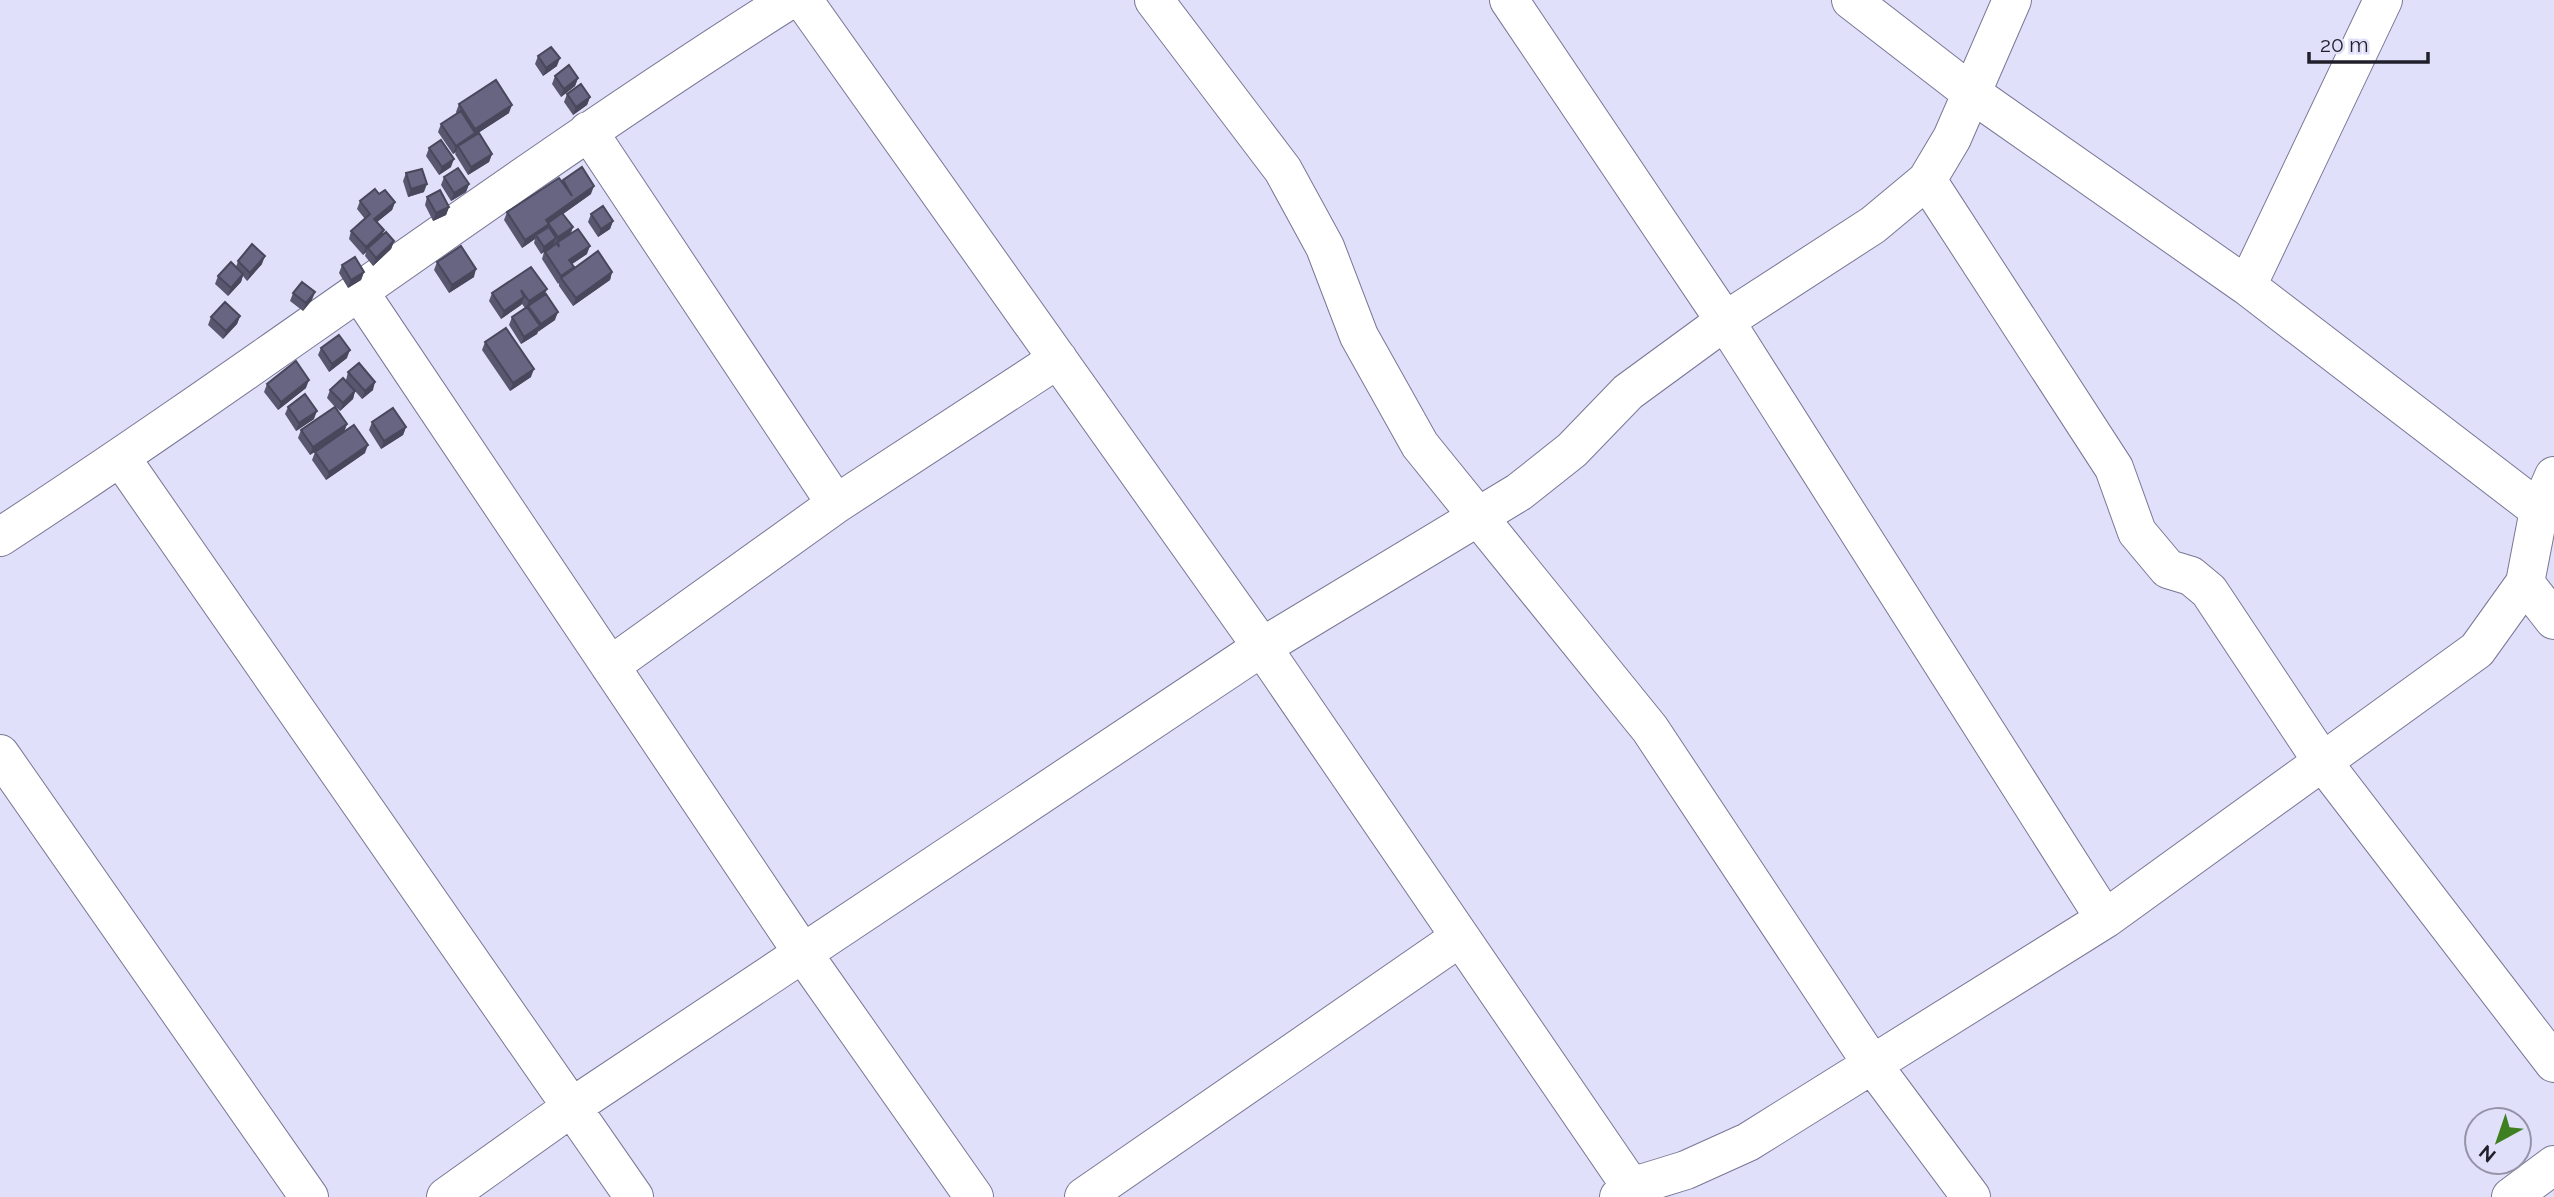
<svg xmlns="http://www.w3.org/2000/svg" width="2554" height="1197" viewBox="0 0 2554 1197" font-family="Raleway,sans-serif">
  <rect width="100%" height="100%" fill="#e1e0fb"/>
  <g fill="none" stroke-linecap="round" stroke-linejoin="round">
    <defs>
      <path id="street" d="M803,0l459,647 376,550
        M1154,0l129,170 42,77 34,89 61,109 230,284 222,335 99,133
        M1509,0l216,321 380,598
        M1851,0l119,92 277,194 292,224
        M588,131l248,373
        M1927,180l187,288 23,64 31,37 23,7 18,15 113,170 232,302
        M2247,286l136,-286
        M360,293l444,662 170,242
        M121,458l513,739
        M0,537c267,-174 520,-367 789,-537
        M2525,583l29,37
        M610,666l226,-162 222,-145
        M0,754l309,443
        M446,1197l126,-90 690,-460 257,-155 53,-42 56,-58 97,-71 148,-96 54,-45 25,-42 60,-138
        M1084,1197l375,-259
        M1619,1197l12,-10 55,-17 62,-28 357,-223 372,-269 48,-67 14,-73 15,-34
        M2511,1197l43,-32"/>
    </defs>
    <use href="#street" stroke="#797795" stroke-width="40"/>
    <use href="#street" stroke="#fff" stroke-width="38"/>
  </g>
  <path fill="#595770" d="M538,56l19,10 -14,10 -8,-12z
    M555,76l23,2 -3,8 -14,11 -9,-13z
    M567,94l23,3 -3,8 -14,10 -9,-13z
    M459,104l50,9 -34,22 17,19 -3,8 -21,13 -13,-21 1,-2 -3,2 -15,-22 3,-8 16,-10 -1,-2z
    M429,148l22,19 -12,8 -13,-19z
    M406,173l18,19 -16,5 -5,-16z
    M444,177l25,7 -3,8 -15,9 -10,-16z
    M563,180l28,14 -28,20 10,13 -3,8 17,19 -15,10 1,6 39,2 -2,8 -37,26 -14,-20v-3l-1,1 -16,-25 2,-7 -3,2 -7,-11 1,-4 -13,9 -18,-28 3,-8 55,-30z
    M379,194l16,8 -3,8 -15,12 7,8 -1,4 11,7 -3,8 -18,17 -8,-10 1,-4 -3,3 -14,-16 2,-8 14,-12 -8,-10 3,-8z
    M427,197l22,10 -3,8 -13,6 -8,-16z
    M591,214l22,7 -3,8 -12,8 -10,-15z
    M238,261l24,3 -15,17 -4,-5 -2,6 -13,14 -13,-12 3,-8 18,-9z
    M437,262l37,15 -25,16 -15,-23z
    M342,265l22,7 -3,8 -13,8 -9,-15z
    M293,293l19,7 -9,11 -13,-10z
    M492,293l52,2 11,25 -17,11 -1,3 -16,10 -12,-19 3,-8 13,-9 -3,-4 -1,1 -20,14 -12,-18z
    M240,316l-3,8 -14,15 -15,-14 3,-8z
    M485,342l46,35 -21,14 -28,-41z
    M321,348l26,10 -18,14 -11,-17z
    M348,372l25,18 -11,9 -7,-8 -2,8 -13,12 -4,-4 11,17 -3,8 21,21 -39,27 -14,-20 3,-8 13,-9 -18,12 -12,-17 3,-8 34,-23 -8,-9 3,-8 16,-10z
    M267,384l39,4 -28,22 -14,-18z
    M288,407l26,12 -18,12 -11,-17z
    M372,422l34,5 -3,8 -22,14 -12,-19z"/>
  <path fill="#48475b" d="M560,58l-3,8 -14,10 3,-8z
    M578,78l-3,8 -14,11 3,-8z
    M590,97l-3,8 -14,10 3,-8z
    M512,105l-3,8 -34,22 -3,6 -14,5 -2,6 -3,2 3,-8 16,-11 3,-6z
    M492,154l-3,8 -21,13 3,-8z
    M454,159l-3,8 -12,8 3,-8z
    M427,184l-3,8 -16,5 3,-8z
    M469,184l-3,8 -15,9 3,-8z
    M594,186l-3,8 -42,30 -3,-4z
    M395,202l-3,8 -21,17 3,-8z
    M449,207l-3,8 -13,6 3,-8z
    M613,221l-3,8 -12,8 3,-8z
    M549,224l-3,8 -10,3 -1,4 -13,9 3,-8z
    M573,227l-3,8 -15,10 3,-8z
    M384,230l-3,8 -13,10 -2,4 -3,3 3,-8z
    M556,238l-3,8 -12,8 3,-7z
    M394,241l-3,8 -18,17 3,-8z
    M590,246l-3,8 -21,14 3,-8z
    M265,256l-3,8 -15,17 3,-8z
    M476,269l-2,8 -25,16 3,-8z
    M364,272l-3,8 -13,8 3,-8z
    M612,272l-2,8 -37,26 3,-8z
    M243,274l-2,8 -13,14 3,-8z
    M547,289l-3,8 -16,9 -2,3 3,-8z
    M315,292l-3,8 -9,11 3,-8z
    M524,297l-3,8 -20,14 3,-8z
    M558,312l-3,8 -17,12 3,-8z
    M240,316l-3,8 -14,15 3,-8z
    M540,326l-3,8 -16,10 3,-7z
    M350,350l-3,8 -18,14 3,-8z
    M534,369l-3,8 -21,14 3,-8z
    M309,380l-3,8 -28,22 3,-8z
    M375,382l-2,8 -11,9 3,-8z
    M355,391l-2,8 -13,12 3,-8z
    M317,411l-3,8 -18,12 3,-8z
    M347,424l-3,8 -34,23 3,-8z
    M406,427l-3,8 -22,14 3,-8z
    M368,445l-3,8 -39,27 3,-8z"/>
  <path fill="#676582" stroke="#48475b" stroke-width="2" d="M551,47l9,11 -14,10 -8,-12z
    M569,65l9,13 -14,11 -9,-13z
    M496,80l16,25 -37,24 -16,-25z
    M581,84l9,13 -14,10 -9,-13z
    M461,111l14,22 -19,13 -15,-22z
    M479,133l13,21 -21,13 -13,-21z
    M441,140l13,19 -12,8 -13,-19z
    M582,167l12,19 -48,34 3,4 -24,16 -18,-28 52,-34 13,18 -9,-16z
    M458,168l11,16 -15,9 -10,-16z
    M422,169l5,15 -16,5 -5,-16z
    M375,189l4,5 6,-4 10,12 -21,17 10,11 -18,17 -15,-16 19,-17 -10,-13z
    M440,190l9,17 -13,6 -9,-16z
    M603,206l10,15 -12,8 -10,-15z
    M562,213l11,14 -15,10 -10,-14z
    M549,227l7,11 -12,9 -8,-12z
    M578,229l12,17 -21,14 5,7 -13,9 -16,-24 12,-9 2,4 -1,-5z
    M386,232l8,9 -18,17 -8,-10z
    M252,244l13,12 -15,17 -12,-12z
    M461,246l15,23 -24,16 -15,-23z
    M598,251l14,21 -36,26 -15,-20z
    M355,257l9,15 -13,8 -9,-15z
    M231,262l12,12 -12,14 -13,-12z
    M531,267l16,22 -18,12 -8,-11 3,7 -20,14 -12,-18z
    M302,282l13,10 -9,11 -13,-10z
    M546,294l12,18 -17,12 -13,-18z
    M225,302l15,14 -14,15 -15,-14z
    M527,307l13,19 -16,11 -12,-20z
    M506,328l28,41 -21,14 -28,-41z
    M339,335l11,15 -18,14 -11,-16z
    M296,361l13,19 -28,22 -14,-18z
    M359,363l16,19 -10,9 -17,-19z
    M343,378l12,13 -12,12 -13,-13z
    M305,394l12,17 -18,12 -11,-16z
    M335,407l12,17 -34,23 -12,-17z
    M393,408l13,19 -22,14 -12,-19z
    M354,425l14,20 -39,27 -14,-20z"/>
  <g transform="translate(2498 1141) rotate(220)"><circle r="33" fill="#e1e0fb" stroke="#9493a8" stroke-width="2"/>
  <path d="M0-5L12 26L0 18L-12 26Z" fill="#3e8021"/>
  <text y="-10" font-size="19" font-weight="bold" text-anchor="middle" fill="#201f2b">N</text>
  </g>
  <path d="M2309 52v10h119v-10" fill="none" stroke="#201f2b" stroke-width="3.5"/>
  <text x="2320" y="52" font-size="21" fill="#201f2b" stroke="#e1e0fb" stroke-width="5" paint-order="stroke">20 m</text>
</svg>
